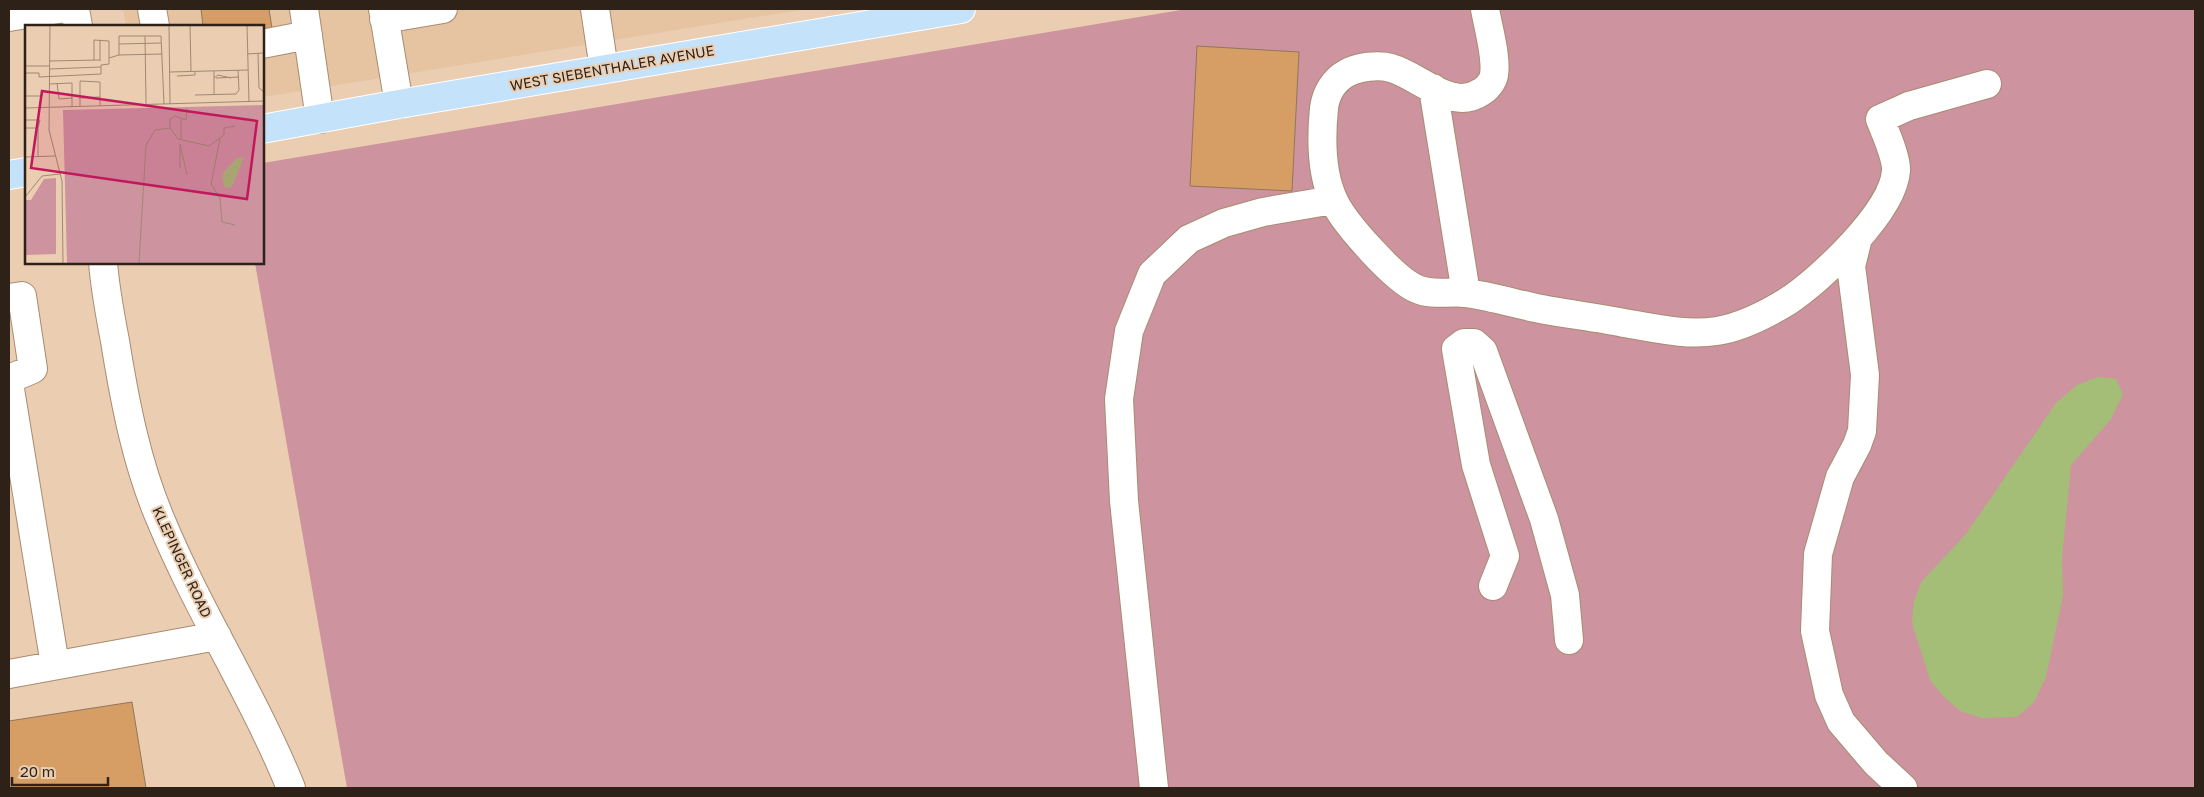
<svg xmlns="http://www.w3.org/2000/svg" width="2204" height="797" viewBox="0 0 2204 797" font-family="'Golos Text',sans-serif">
  <rect width="100%" height="100%" fill="#ebcdb1"/>
  <path fill="#e6c3a1" d="M123,9h683l-543,88 -1,-71h-136z"/>
  <path fill="#cd939f" d="M1187,9h1008v779h-1848l-92,-525 7,-1 1,-99z"/>
  <path fill="#a4be77" d="M2098,377l18,2 7,15 -12,25 -40,46 -9,94 1,36 -17,82 -12,25 -17,15 -36,1 -21,-7 -17,-15 -13,-16 -18,-57 2,-22 8,-20 44,-47 90,-131 21,-18z"/>
  <path fill="#d69e65" stroke="#91765c" d="M201,9h68l3,19 -10,2v-4h-59z
    M1197,46l102,6 -7,139 -102,-5z
    M132,702l14,86h-137v-67z"/>
  <g fill="none" stroke-linecap="round" stroke-linejoin="round">
    <defs>
      <path id="minor" d="M75,9l3,17
        M152,9l3,17
        M304,9l16,110
        M383,9l16,95
        M595,9l9,60
        M1485,9c3,18 12,48 9,66 -1,6 -7,14 -13,17 -30,20 -61,-16 -90,-24 -13,-4 -33,-1 -44,5 -13,7 -21,20 -23,35 -3,30 -3,66 10,93 10,22 61,79 83,88 15,7 33,2 49,4 23,3 47,10 70,15 29,6 59,9 88,15 31,5 62,13 93,8 25,-4 50,-17 71,-30 33,-22 105,-89 108,-130 1,-13 -11,-39 -16,-52l29,-13 78,-22
        M9,17l50,-8
        M384,19l59,-10
        M262,44l46,-9
        M1433,88l33,205
        M1858,238l-7,28 14,109 -3,56 -5,14 -17,32 -22,77 -3,77 14,64 12,27 35,41 27,25
        M103,262c2,27 7,53 12,79 10,62 22,125 47,182 38,91 92,174 129,265
        M9,298l13,-2 11,73 -24,10
        M9,383l46,282
        M1493,586l12,-30 -29,-91 -20,-116 8,-6h10l9,8 61,168 21,76 4,45
        M9,674l208,-38
        M1154,788l-30,-287 -5,-102 10,-68 23,-57 37,-35 35,-16 39,-11 70,-12"/>
      <path id="major" d="M262,129l137,-25 562,-95
        M9,175l17,-3"/>
    </defs>
    <use href="#minor" stroke="#a88c71" stroke-width="30"/>
    <use href="#major" stroke="#fff" stroke-width="30"/>
    <use href="#minor" stroke="#fff" stroke-width="28"/>
    <use href="#major" stroke="#c5e2fb" stroke-width="28"/>
  </g>
  <g text-anchor="middle" stroke-width="4" stroke-linejoin="round" paint-order="stroke">
    <g font-size="14" fill="#2e2218" stroke="#ebcdb1">
      <text transform="translate(612 68) rotate(-10)" y="5">WEST SIEBENTHALER AVENUE</text>
      <text transform="translate(182 562) rotate(65)" y="5">KLEPINGER ROAD</text>
    </g>
  </g>
  <g transform="translate(25 25)">
    <rect width="239" height="239" fill="#ebcdb1"/>
    <path d="M239,80v158h-197l-4,-153zM31,153v76l-31,1v-55h6l13,-21z" fill="#cd939f"/>
    <path d="M219,132l-11,28 -4,3 -5,-1 -2,-13 15,-16z" fill="#a4be77"/>
    <path fill="none" stroke="#9f8974" stroke-width="1" d="M25,0l-1,105 13,51 1,82M38,0h45M144,0l1,79M165,0l1,46M222,0l2,77M75,15v21M94,19l42,-1M233,28l1,35 5,4M222,29l17,-1M94,30v-19h26M84,33l10,-3 43,-1M24,36l51,-1M0,41h24M24,44l52,-2M189,46v24M145,47l78,-2M0,48h14v4l62,-3v-9l8,-1v-23l-15,-1v20M152,51l18,-1v-4M189,53l4,-3 13,3M191,53l23,-1M32,58l2,16 13,-1M24,59l23,-1v24M170,70l41,-1 3,-4 -1,-20M0,71h17v-4M54,73l21,-1M121,79l-1,-68h16l3,68M55,81v-25l20,1v24M0,83l239,-7M162,83l-1,12 -11,-4 -5,3v9l8,11 31,7 15,-11v-7l11,-2M156,94v20M0,98v-3h15l-2,8M0,103h13v28M195,114l-9,45 9,14 2,24 13,3M0,132l30,-1M155,143v-24l7,31M0,172l17,-21 18,-2M114,238l7,-118 9,-15 15,-2"/>
    <path fill="#c2185b" fill-opacity="0.15" stroke="#c2185b" stroke-width="2.5" d="M17,66l215,30 -10,78 -216,-31z"/>
    <rect width="239" height="239" fill="none" stroke="#2e2218" stroke-width="2.5"/>
  </g>
  <rect width="2204" height="797" fill="none" stroke="#2e2218" stroke-width="20"/>
  <path d="M12 777v8h96v-8" fill="none" stroke="#2e2218" stroke-width="2.5"/>
  <text x="20" y="777" font-size="15" fill="#2e2218" stroke="#ebcdb1" stroke-width="4" paint-order="stroke">20 m</text>
</svg>
